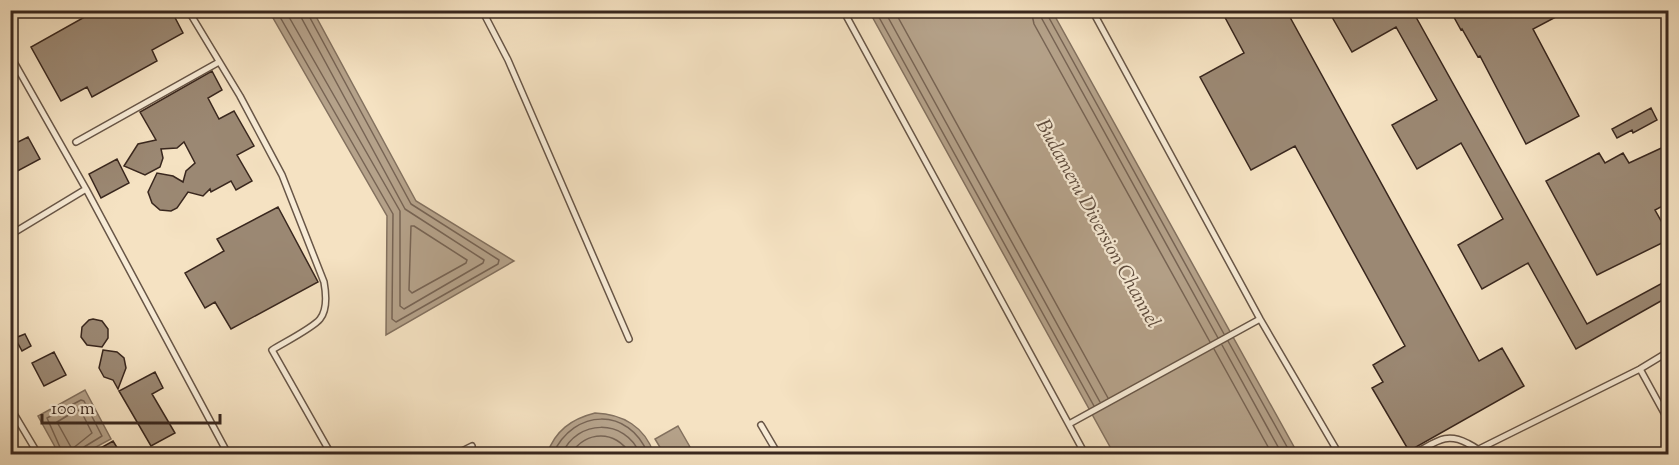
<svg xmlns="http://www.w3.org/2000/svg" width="1679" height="465" viewBox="0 0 1679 465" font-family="'Sorts Mill Goudy',serif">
  <rect width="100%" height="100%" fill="#f5e2c2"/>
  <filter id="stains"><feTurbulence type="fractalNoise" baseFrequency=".00333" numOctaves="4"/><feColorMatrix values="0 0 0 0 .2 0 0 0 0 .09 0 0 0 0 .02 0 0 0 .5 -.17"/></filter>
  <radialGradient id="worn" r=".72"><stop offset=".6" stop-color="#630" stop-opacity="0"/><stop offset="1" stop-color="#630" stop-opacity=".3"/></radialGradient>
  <path fill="#b5a28a" stroke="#83715f" stroke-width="1.5" d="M269,11h44l103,190 98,60 -128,74 1,-119z
    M869,11h183l246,443h-184z
    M85,390l26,49 -28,15h-24l-21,-38z
    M595,413c28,1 50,14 59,41h-107c8,-23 24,-35 48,-41z
    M678,426l16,28h-30l-9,-15z"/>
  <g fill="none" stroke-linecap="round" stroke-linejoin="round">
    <path stroke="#776454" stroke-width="1.5" d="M276,10l117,204 -1,105 4,3 102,-58 1,-4 -88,-56 -102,-188 -1,-6
      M285,10l115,201v95l4,3 79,-46 1,-3 -79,-51 -103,-190 -2,-9
      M875,10l219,396
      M884,10l216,392
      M894,10l214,388
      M1031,10l3,14 176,318
      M1040,10l2,9 176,319
      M1047,10l1,6 176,318
      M411,226h3l53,34 -1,3 -54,30 -3,-3z
      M1228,341l63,113
      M1222,345l60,109
      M1214,349l58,105
      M77,410l4,1 11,22 -20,16 -15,-27z
      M63,454l-16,-36 34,-18 3,1 18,35 -18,11 -2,7
      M553,454c21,-46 76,-47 95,0
      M562,454c15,-35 63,-36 78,0
      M571,454c15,-24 45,-24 59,0"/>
  </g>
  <path fill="#9b8873" stroke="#39271e" stroke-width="1.5" d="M97,10h74l12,23 -31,17 5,11 -65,36 -5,-10 -26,14 -30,-54z
    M1221,10h65l193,351 23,-13 22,38 -115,65 -37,-63 11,-6 -10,-17 32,-19 -110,-200 -44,24 -51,-93 44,-24z
    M1328,10h84l175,314 81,-44v17l-92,52 -48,-86 -46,26 -24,-44 45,-26 -42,-76 -44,26 -25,-44 45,-25 -41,-73 -44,25z
    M1450,10h119l-36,19 46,87 -53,28 -46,-88 -2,1 -16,-28 -1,1z
    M212,71l10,19 -14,8 11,21 15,-8 20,35 -17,9 15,26 -16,9 -5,-9 -20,11 -1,-3 -7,7 -15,-4 -11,16 -6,3 -11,-1 -8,-7 -4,-11 9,-19 16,3 10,6 3,-11 9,-8 -11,-21 -7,6 -16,1 2,9 -3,9 -15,8 -21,-9 14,-22 18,-4 -16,-28z
    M1651,108l6,12 -24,13 -1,-3 -15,8 -5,-9z
    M28,137l12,22 -30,16v-29z
    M1668,145v58l-13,7 9,16 4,-2v16l-71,35 -51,-94 53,-28 6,10 18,-10 6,10z
    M117,159l12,24 -28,15 -12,-24z
    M278,207l40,75 -87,47 -16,-27 -10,6 -20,-35 39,-22 -7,-12z
    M93,319l9,2 6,8v9l-6,9 -15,-2 -6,-8 1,-10 7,-7z
    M25,334l6,12 -9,5 -7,-13z
    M103,350l14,2 7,6 2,10 -8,21 -5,-9 -9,-3 -5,-9z
    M54,352l12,23 -22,11 -12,-23z
    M155,372l8,16 -11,6 23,39 -24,13 -32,-55z
    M113,441l8,13h-31z"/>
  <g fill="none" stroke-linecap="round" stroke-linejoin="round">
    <defs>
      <path id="lane" d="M188,10l52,86 42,79 42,107c2,11 4,27 -4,37 -7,9 -37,24 -48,31l59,104
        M482,10l26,50 121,279
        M843,10l242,444
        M1092,10l168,309 79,135
        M10,55l76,134 142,265
        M76,142l143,-80
        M10,235l76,-46
        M1640,369l28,51
        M10,407l28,47
        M1069,424l191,-105
        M761,425l17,29
        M1479,449l161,-80 28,-17
        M456,454l16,-8
        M1415,454l2,-2c19,-10 29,-20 50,-9 6,3 11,5 15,11"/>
    </defs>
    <use href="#lane" stroke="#685647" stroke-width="8"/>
    <use href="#lane" stroke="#f8ecd7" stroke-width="5"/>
  </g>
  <g text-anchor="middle" stroke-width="4.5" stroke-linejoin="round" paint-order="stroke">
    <g font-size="20" font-style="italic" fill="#5e4c3e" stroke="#f8ecd7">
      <text transform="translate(1099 223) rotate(61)" y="7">Budameru Diversion Channel</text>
    </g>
  </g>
  <rect width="1679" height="465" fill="none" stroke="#f5e2c2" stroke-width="36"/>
  <rect x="12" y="12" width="1655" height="441" fill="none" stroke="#39271e" stroke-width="3"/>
  <rect x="18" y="18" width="1643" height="429" fill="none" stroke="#39271e" stroke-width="1.5"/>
  <path d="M42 414v9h178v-9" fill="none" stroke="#39271e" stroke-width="3"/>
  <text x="51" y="414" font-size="18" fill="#39271e" stroke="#f8ecd7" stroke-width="4.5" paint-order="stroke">100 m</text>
  <rect width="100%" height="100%" filter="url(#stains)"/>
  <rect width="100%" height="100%" fill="url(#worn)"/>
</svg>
